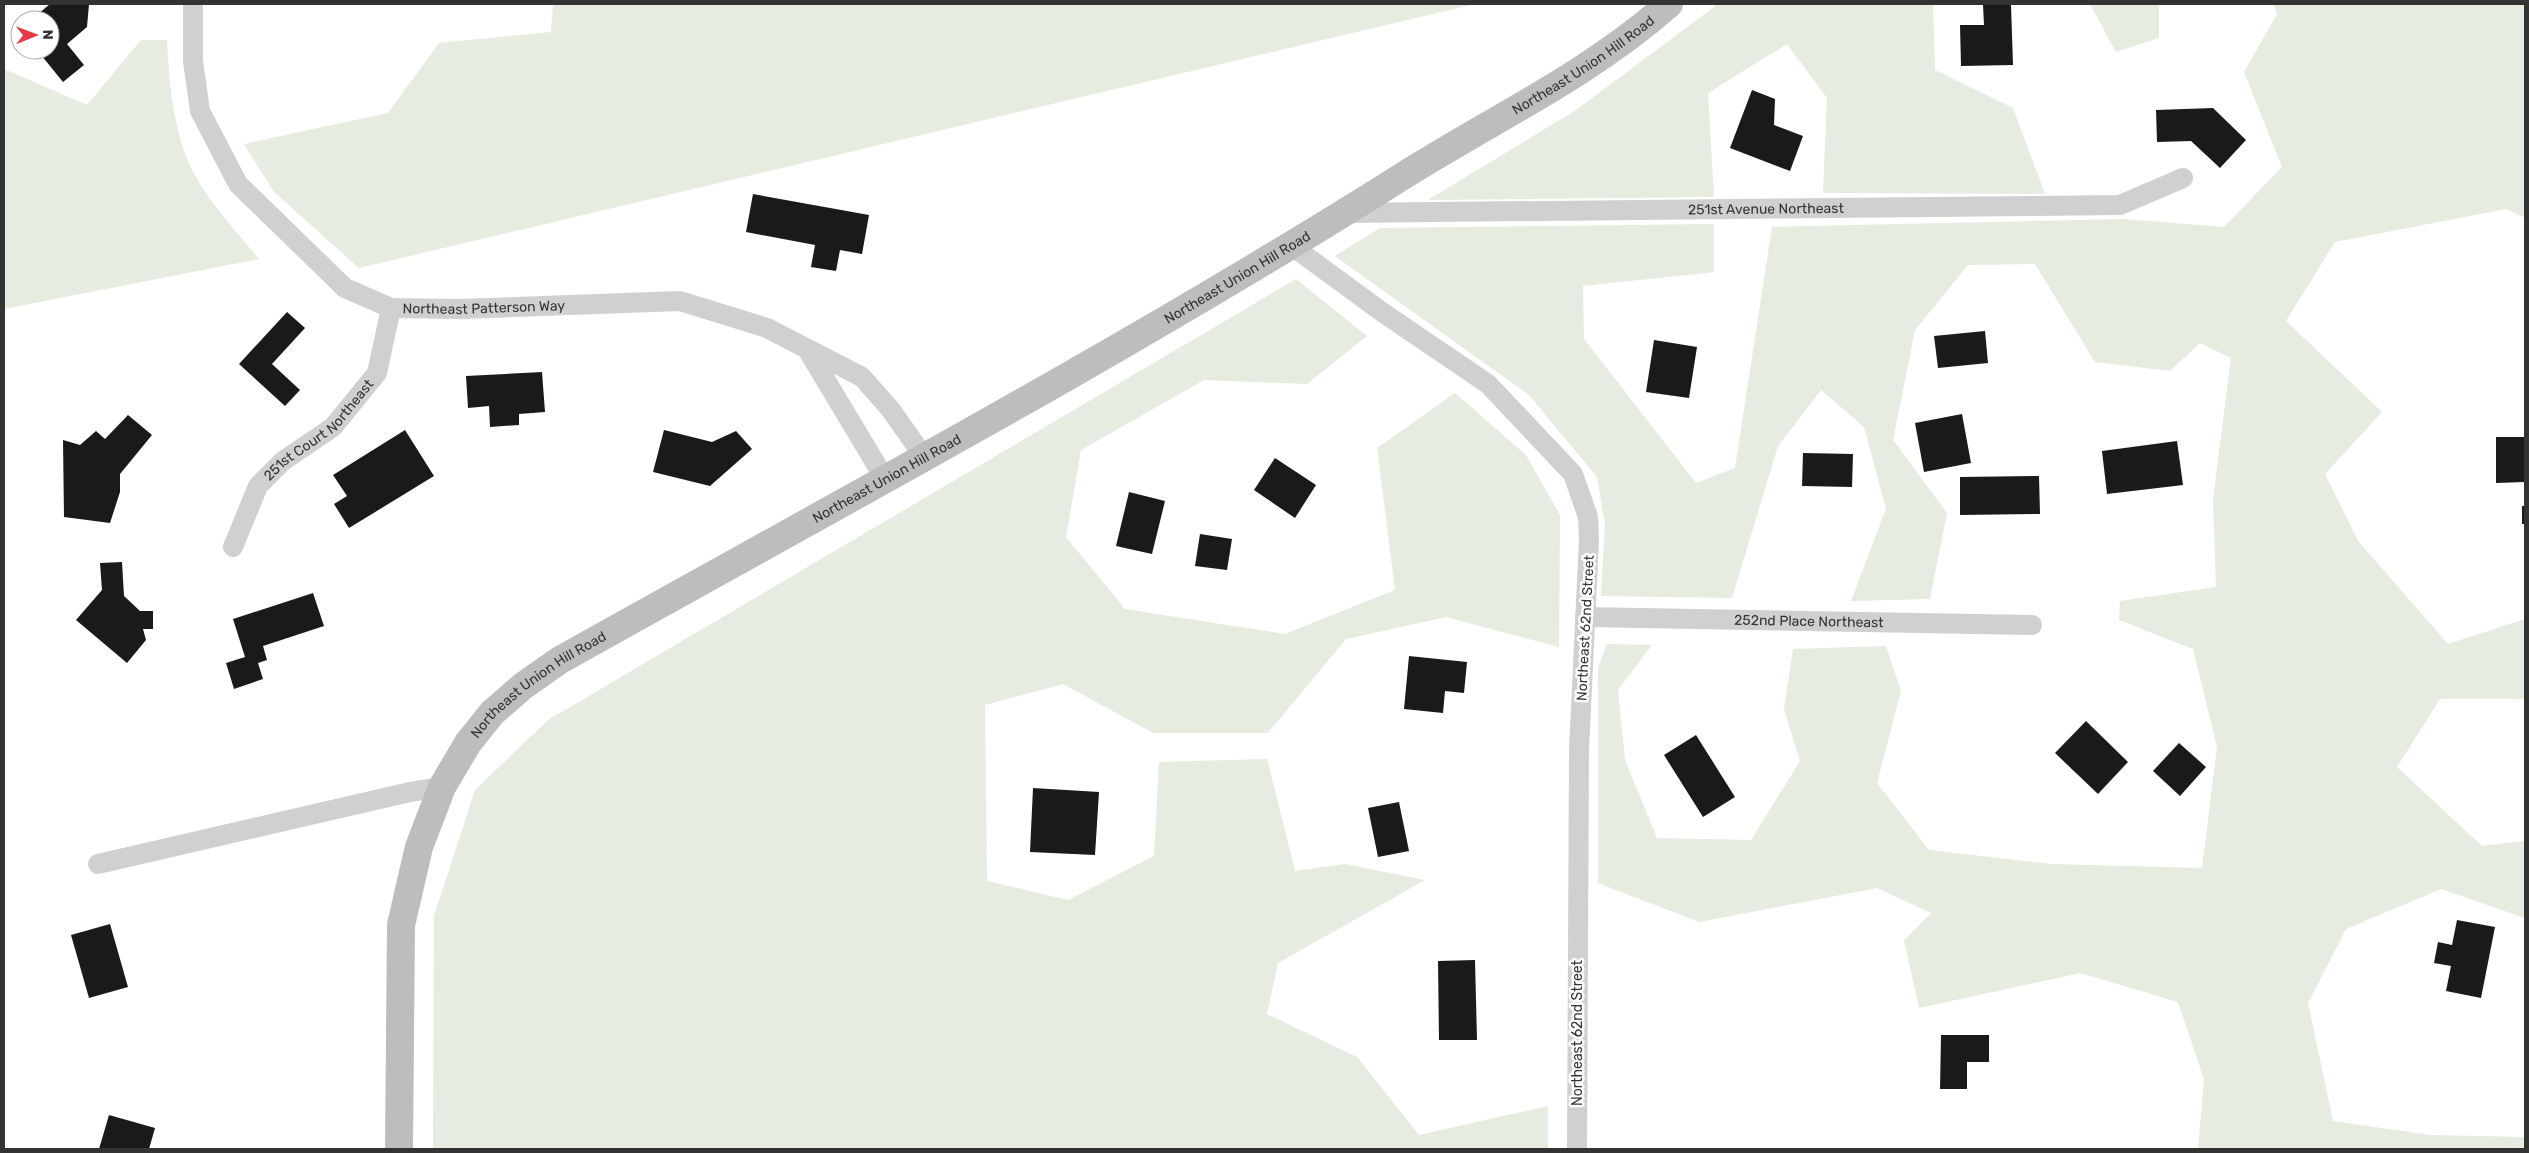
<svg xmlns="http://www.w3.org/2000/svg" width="2529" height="1153" viewBox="0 0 2529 1153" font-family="Rubik,sans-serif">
  <rect width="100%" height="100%" fill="#fff"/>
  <path fill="#e6ecdf" d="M553,4h922l-1116,264 -85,-76 -30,-48 144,-31 51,-70 112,-11z
    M1718,4h215l2,66 78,38 32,86 -222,-1 4,-95 -40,-54 -79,49 6,104 -286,3 148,-90z
    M2090,4h69v34l-43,14z
    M2274,4h251v214l-19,-9 -171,33 -49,79 96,91 -57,62 33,67 90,103 77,-25v80h-85l-43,68 85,79 43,-5v77l-84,-29 -95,40 -38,74 25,118 97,14 95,2v12h-327l6,-70 -26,-77 -98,-29 -161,35 -15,-67 27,-28 -54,-25 -178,34 -101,-39v-216l9,-23 45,1 -34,45 7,70 32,78 94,2 49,-79 -16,-52 9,-60 93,-3 15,45 -24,92 52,67 122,14 151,4 15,-121 -24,-98 -74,-29 1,-19 96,-14 -3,-88 18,-141 -31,-15 -30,28 -75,-9 -60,-98 -67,1 -53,65 -22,110 54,73 -17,86 -79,2 35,-92 -22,-82 -43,-37 -43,56 -46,152 -131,-2 4,-72 -8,-47 -68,-82 -194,-139 45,-28 334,-4v48l-131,14 1,53 112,144 39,-15 37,-241 351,-8 101,8 58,-60 -38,-95 33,-58z
    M141,40h26c2,39 5,79 19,116 15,39 47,71 73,103l-255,50v-240l83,36z
    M1296,279l71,57 -60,48 -103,-4 -123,70 -15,87 59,72 160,25 110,-44 -18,-142 78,-55 71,62 34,60 -1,132 -113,-30 -100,22 -78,94h-115l-90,-49 -78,21 2,176 81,19 86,-44 5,-94 108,-3 28,112 50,-7 80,16 -147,83 -11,51 90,43 62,78 129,-29v43h-1115l1,-233 41,-126 73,-70z"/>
  <path fill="#1a1a1a" d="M50,4h39l-2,23 -20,17 17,21 -21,17 -26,-32h13v-30h-19z
    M1983,5h28l2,60 -52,1 -1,-41h24z
    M1752,90l23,9 -1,26 29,11 -13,35 -60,-23z
    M2213,108l33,32 -26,28 -29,-27 -34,1 -1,-32z
    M753,194l116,21 -7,39 -22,-4 -4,21 -25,-4 4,-22 -69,-13z
    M287,312l18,16 -33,36 28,26 -15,16 -46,-42z
    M1985,331l3,32 -50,5 -4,-32z
    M1654,340l43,7 -8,51 -43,-6z
    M542,372l3,40 -26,2v11l-29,2 -1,-21 -21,2 -2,-32z
    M1962,414l9,49 -47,9 -9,-49z
    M128,415l24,20 -32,39v18l-10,31 -46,-6 -1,-77 17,5 16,-14 9,8z
    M405,430l29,46 -85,52 -15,-24 13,-8 -14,-21z
    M664,430l48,12 24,-11 16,18 -42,37 -57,-14z
    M2496,437h29v45l-29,1z
    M2177,441l6,44 -76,9 -5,-43z
    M1803,453l50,1 -1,33 -50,-1z
    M1275,458l41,27 -21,33 -41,-28z
    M2039,476l1,38 -80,1v-38z
    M1129,492l36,9 -13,53 -36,-8z
    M2522,506h3v18h-3z
    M1200,534l32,5 -5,31 -32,-4z
    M122,562l2,34 16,15h13v18h-10l3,11 -19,23 -51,-43 26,-30 -2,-27z
    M313,593l11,33 -61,20 4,14 -9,3 5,16 -29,10 -8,-26 19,-6 -12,-38z
    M1409,656l58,6 -3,31 -19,-2 -2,22 -39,-4z
    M2086,721l42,41 -30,32 -43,-41z
    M1696,735l39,62 -32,20 -39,-62z
    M2179,743l27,24 -26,29 -27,-25z
    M1033,788l66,4 -4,63 -65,-3z
    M1399,802l10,49 -31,6 -10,-49z
    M2457,920l38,7 -14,71 -35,-7 5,-25 -17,-3 4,-21 14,3z
    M110,924l18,63 -39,11 -18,-63z
    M1475,960l2,80h-38l-1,-79z
    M1941,1035h48v27h-22v27h-27z
    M109,1115l46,13 -6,21h-50z"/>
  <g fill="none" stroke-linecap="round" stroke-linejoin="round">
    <g stroke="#d0d0d0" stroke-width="20">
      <path id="s1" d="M193,4v57l7,50 38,73 107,104 46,20 69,1 220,-8 87,27 95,49 29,33 33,47"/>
      <path id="s2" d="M1344,213l776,-8 63,-27"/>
      <path d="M1292,246l90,66 106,72 85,90 15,43 1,22 -10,211 -2,399"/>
      <path d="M807,349l78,130"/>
      <path id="s3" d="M233,547l25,-61 25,-25 50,-34 44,-54 14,-65"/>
      <path id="s4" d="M1585,617l447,8"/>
      <path d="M98,864l312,-72 32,-5"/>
    </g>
    <path stroke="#bdbdbd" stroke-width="28" id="s5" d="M399,1149l2,-224 18,-78 23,-60 26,-44 24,-30 31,-27 37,-26c282,-158 569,-311 843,-484 89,-56 187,-102 266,-172"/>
  </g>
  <g text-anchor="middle" stroke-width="5" stroke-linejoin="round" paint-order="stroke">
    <g font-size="14" fill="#333" stroke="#fff">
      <text dy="5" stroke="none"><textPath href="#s5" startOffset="1728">Northeast Union Hill Road</textPath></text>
      <text dy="5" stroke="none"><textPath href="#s2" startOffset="422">251st Avenue Northeast</textPath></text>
      <text dy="5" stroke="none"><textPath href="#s5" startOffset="1322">Northeast Union Hill Road</textPath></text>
      <text dy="5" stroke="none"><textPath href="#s1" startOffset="482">Northeast Patterson Way</textPath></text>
      <text dy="5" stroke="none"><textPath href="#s3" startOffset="149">251st Court Northeast</textPath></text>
      <text dy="5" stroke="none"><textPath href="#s5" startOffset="918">Northeast Union Hill Road</textPath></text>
      <text dy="5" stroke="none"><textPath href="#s4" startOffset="224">252nd Place Northeast</textPath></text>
      <text transform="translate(1585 628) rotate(-87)" y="5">Northeast 62nd Street</text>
      <text dy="5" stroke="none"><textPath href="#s5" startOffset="512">Northeast Union Hill Road</textPath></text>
      <text transform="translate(1577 1033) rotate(-90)" y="5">Northeast 62nd Street</text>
    </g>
  </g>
  <rect width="2529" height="1153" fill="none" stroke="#333333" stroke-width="10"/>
  <g transform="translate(35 35) rotate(89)"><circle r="24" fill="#ffffff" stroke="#adadad"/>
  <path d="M0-4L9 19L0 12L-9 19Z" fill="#e63946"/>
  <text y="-8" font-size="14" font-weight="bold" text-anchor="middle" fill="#333333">N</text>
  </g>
</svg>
